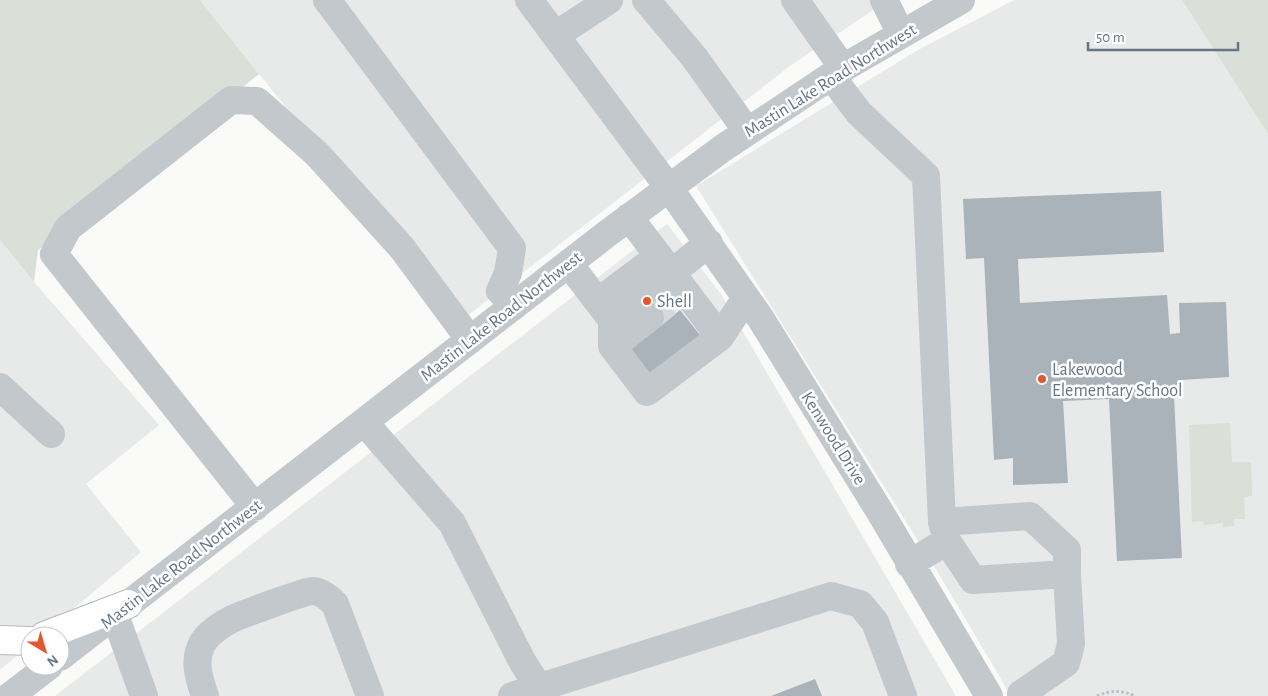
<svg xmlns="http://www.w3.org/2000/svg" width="1268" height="696" viewBox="0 0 1268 696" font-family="'Alegreya Sans',sans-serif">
  <rect width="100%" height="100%" fill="#fafaf8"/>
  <path fill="#e8e9e9" d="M200,0h688l-98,66 -332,257z
    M1014,0h168l86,134v562h-257l-74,-125 -241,-385 222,-136z
    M667,224l54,70 235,402h-901z
    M0,240l34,42 125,143 -73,59 55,68 -141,118z"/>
  <path fill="#dadfd7" d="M0,0h200l59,74 -221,176 -4,32 -34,-42z
    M1182,0h86v134z
    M1230,423l2,39h19l1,34 -8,1 1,22h-11v7l-11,1v-4l-19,2 -1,-4 -11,1 -3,-97z"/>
  <path fill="#aab3b9" d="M1161,191l3,61 -146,7 2,44 147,-8 3,39 10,-1 -1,-30 47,-1 3,75 -48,3v16h-7l8,162 -65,3 -8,-162 -46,2 5,82 -55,2v-27l-19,2 -10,-202 -18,1 -3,-60z
    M643,272l29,39 -17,13 -30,-38z
    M680,310l20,25 -52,40 -19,-24z
    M815,679l7,17h-51z"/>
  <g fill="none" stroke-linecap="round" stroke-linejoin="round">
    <path stroke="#d5d9db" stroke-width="28" stroke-dasharray="28 14" stroke-linecap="butt" d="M650,317l17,-14"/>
    <defs>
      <path id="highway" d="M44,636l84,-32
        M0,640l30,1"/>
    </defs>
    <use href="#highway" stroke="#b4b9bd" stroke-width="30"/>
    <path stroke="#bbbfc2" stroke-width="3" stroke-dasharray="2.5 2.5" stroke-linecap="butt" d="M1097,696c14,-6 24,-6 38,0"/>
    <path stroke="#c3c8cc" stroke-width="28" d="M327,0l185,248 -4,25 -8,18 14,15
      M529,0l140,188 92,131 119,193 109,184
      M646,0l48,57 53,74
      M795,0l48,68
      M884,0l17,34
      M556,35l53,-35
      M831,76l28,37 67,63 16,346 5,19
      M629,217l91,120
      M569,264l43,56v26l35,46 73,-55 26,-39
      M654,287l55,-44
      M599,301l60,-45
      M612,320l25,-19
      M612,346l38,-29
      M0,387l51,47
      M364,422l88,101 70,138 22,35
      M255,507l-201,-253 14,-26 163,-128 26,1 60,53 85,94 68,92
      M942,522l88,-6 37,34v24
      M909,564l38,-23 26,39 94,-6 4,70 -5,19 -45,31v2
      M115,615l29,81
      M60,657l548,-424 115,-85 120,-80 118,-68
      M10,696l39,-30
      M205,696c-6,-18 -12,-35 -3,-52 5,-10 20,-20 30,-25 8,-4 74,-28 80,-28 9,0 17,7 23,13l35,92
      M512,696l319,-100 29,8 15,18 28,74"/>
    <use href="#highway" stroke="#fff" stroke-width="28"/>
  </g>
  <g fill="#e4572e" stroke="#fff" stroke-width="2">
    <circle cx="647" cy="301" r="5"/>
    <circle cx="1042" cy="379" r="5"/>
  </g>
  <g text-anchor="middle" stroke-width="5" stroke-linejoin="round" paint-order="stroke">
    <g font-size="18" fill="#657683" stroke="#fff">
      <text transform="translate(830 80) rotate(-32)" y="6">Mastin Lake Road Northwest</text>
      <text transform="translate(501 316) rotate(-38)" y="6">Mastin Lake Road Northwest</text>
      <text transform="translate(834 438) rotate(58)" y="6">Kenwood Drive</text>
      <text transform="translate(181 564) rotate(-38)" y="6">Mastin Lake Road Northwest</text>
    </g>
    <g font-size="18" fill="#657683" stroke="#fff" text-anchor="start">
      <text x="657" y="307">Shell</text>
      <text x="1052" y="375">Lakewood<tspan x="1052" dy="21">Elementary School</tspan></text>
    </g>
  </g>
  <g transform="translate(45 651) rotate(142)"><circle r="24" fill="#ffffff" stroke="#c1c8cd"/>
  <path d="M0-4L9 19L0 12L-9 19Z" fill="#e4572e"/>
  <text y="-8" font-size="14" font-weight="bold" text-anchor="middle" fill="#657683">N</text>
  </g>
  <path d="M1088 42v8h150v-8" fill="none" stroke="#657683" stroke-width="2.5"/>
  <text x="1096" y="42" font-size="15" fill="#657683" stroke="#ffffff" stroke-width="4" paint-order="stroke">50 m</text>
</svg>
